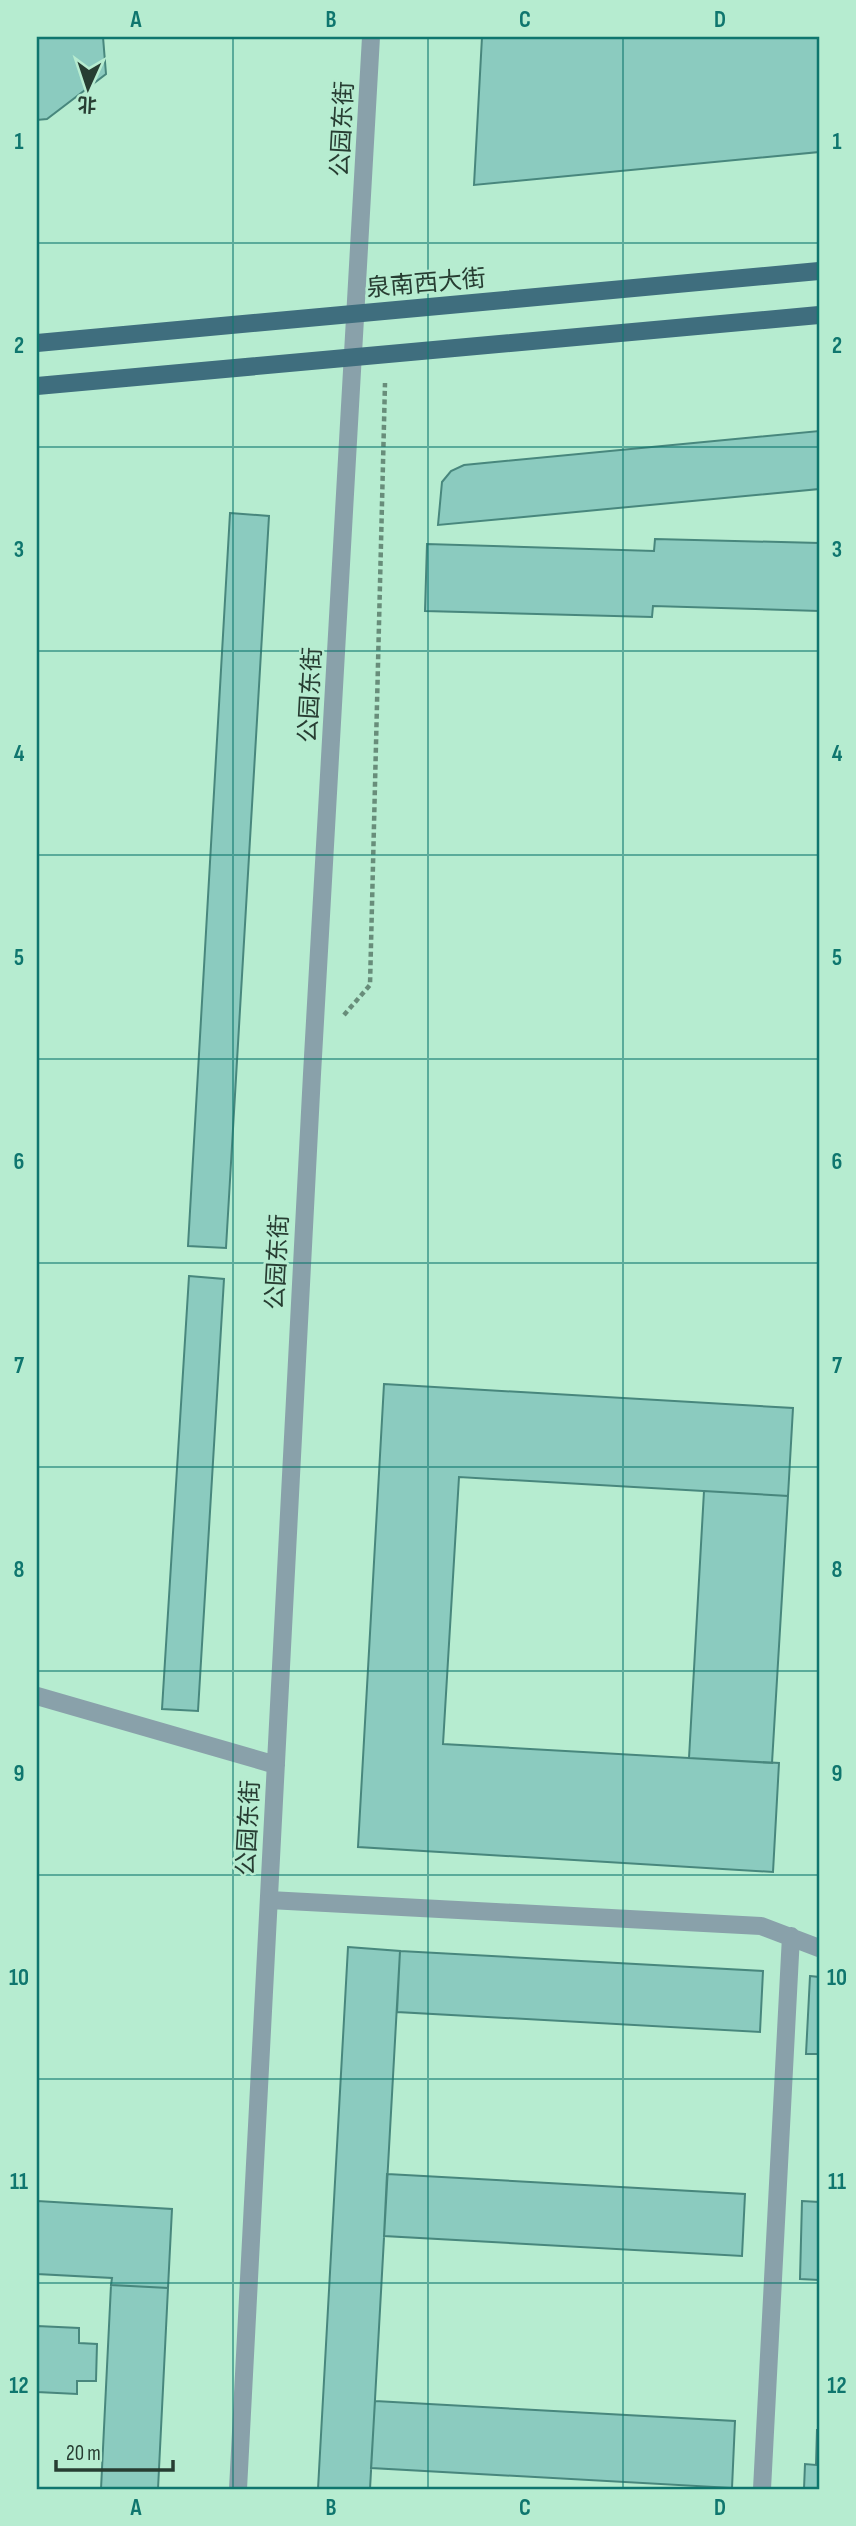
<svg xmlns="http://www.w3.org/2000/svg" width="856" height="2526" viewBox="0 0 856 2526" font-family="'Sofia Sans Condensed','Noto Sans SC',sans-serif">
  <rect width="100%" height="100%" fill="#b6ecd0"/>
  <path fill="#8bcbbf" stroke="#48877d" stroke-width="2" d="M37,37h66l3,37 -59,45 -10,1z
    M482,37h337v115l-345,33z
    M819,431v58l-381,36 4,-43 9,-11 13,-6z
    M230,513l39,3 -43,732 -38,-2z
    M655,539l164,4v68l-166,-5 -1,11 -227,-6 2,-67 227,7z
    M189,1276l35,3 -26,432 -36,-2z
    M384,1384l409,24 -5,88 -329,-19 -16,267 336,19 -6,109 -415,-25z
    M704,1491l84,5 -16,267 -83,-5z
    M348,1947l52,4 -30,538h-52z
    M400,1951l363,20 -3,61 -363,-20z
    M810,1976l9,1v77h-13z
    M387,2174l358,20 -3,62 -358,-20z
    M37,2201l135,8 -4,79 -57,-3 1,-7 -75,-4z
    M802,2201l17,1v78l-19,-1z
    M111,2285l57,3 -10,201h-57z
    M37,2326l42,2v15l18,1 -1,37h-19v13l-40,-2z
    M375,2401l360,20 -3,67 -361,-20z
    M817,2429l2,60h-15l1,-25 11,1z"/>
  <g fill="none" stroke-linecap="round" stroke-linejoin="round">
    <path stroke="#688d7a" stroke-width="4.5" stroke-dasharray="5 3.5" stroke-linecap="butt" d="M344,1015l26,-30 15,-602"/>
    <path stroke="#89a1aa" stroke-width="18" d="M37,1696l239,69
      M269,1900l492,26 58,22
      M238,2489l74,-1415 59,-1037
      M762,2489l29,-553"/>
    <path stroke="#3f6e7e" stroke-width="18" d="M37,343l782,-72
      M37,386l782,-71"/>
  </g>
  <path fill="none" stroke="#0f766e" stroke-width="2" stroke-opacity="0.55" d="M233,37v2452M428,37v2452M623,37v2452M37,243h782M37,447h782M37,651h782M37,855h782M37,1059h782M37,1263h782M37,1467h782M37,1671h782M37,1875h782M37,2079h782M37,2283h782"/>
  <g text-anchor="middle" stroke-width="5" stroke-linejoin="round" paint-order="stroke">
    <g font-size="24" fill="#273d32" stroke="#b6ecd0">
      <text transform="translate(342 129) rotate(-87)" y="8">公园东街</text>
      <text transform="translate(426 283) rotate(-5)" y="8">泉南西大街</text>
      <text transform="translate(310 695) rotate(-87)" y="8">公园东街</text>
      <text transform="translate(277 1262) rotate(-87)" y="8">公园东街</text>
      <text transform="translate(248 1828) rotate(-87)" y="8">公园东街</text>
    </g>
  </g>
  <rect width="856" height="2526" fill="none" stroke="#b6ecd0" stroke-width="77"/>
  <g transform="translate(88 88) rotate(183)" stroke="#b6ecd0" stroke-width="5" paint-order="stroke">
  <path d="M0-5L12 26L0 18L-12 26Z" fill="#273d32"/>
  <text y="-10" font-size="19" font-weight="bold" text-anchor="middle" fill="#273d32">北</text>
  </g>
  <path d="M56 2460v10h117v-10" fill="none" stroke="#273d32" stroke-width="3.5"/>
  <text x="66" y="2460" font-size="21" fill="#273d32" stroke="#b6ecd0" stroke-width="5" paint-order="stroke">20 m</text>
  <rect x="38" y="38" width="780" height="2450" fill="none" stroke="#0f766e" stroke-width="2.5"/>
  <g font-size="23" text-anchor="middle" font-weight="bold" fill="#0f766e">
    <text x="136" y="27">A</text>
    <text x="331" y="27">B</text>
    <text x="525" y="27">C</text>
    <text x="720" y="27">D</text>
    <text x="19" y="149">1</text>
    <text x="837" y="149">1</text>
    <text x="19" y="353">2</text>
    <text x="837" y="353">2</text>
    <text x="19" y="557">3</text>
    <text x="837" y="557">3</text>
    <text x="19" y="761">4</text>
    <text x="837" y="761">4</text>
    <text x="19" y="965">5</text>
    <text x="837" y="965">5</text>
    <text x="19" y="1169">6</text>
    <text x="837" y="1169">6</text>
    <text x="19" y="1373">7</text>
    <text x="837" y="1373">7</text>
    <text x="19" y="1577">8</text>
    <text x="837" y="1577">8</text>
    <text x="19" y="1781">9</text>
    <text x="837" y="1781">9</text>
    <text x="19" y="1985">10</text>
    <text x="837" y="1985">10</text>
    <text x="19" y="2189">11</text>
    <text x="837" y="2189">11</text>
    <text x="19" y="2393">12</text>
    <text x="837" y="2393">12</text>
    <text x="136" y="2515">A</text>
    <text x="331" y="2515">B</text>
    <text x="525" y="2515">C</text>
    <text x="720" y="2515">D</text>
  </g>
</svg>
